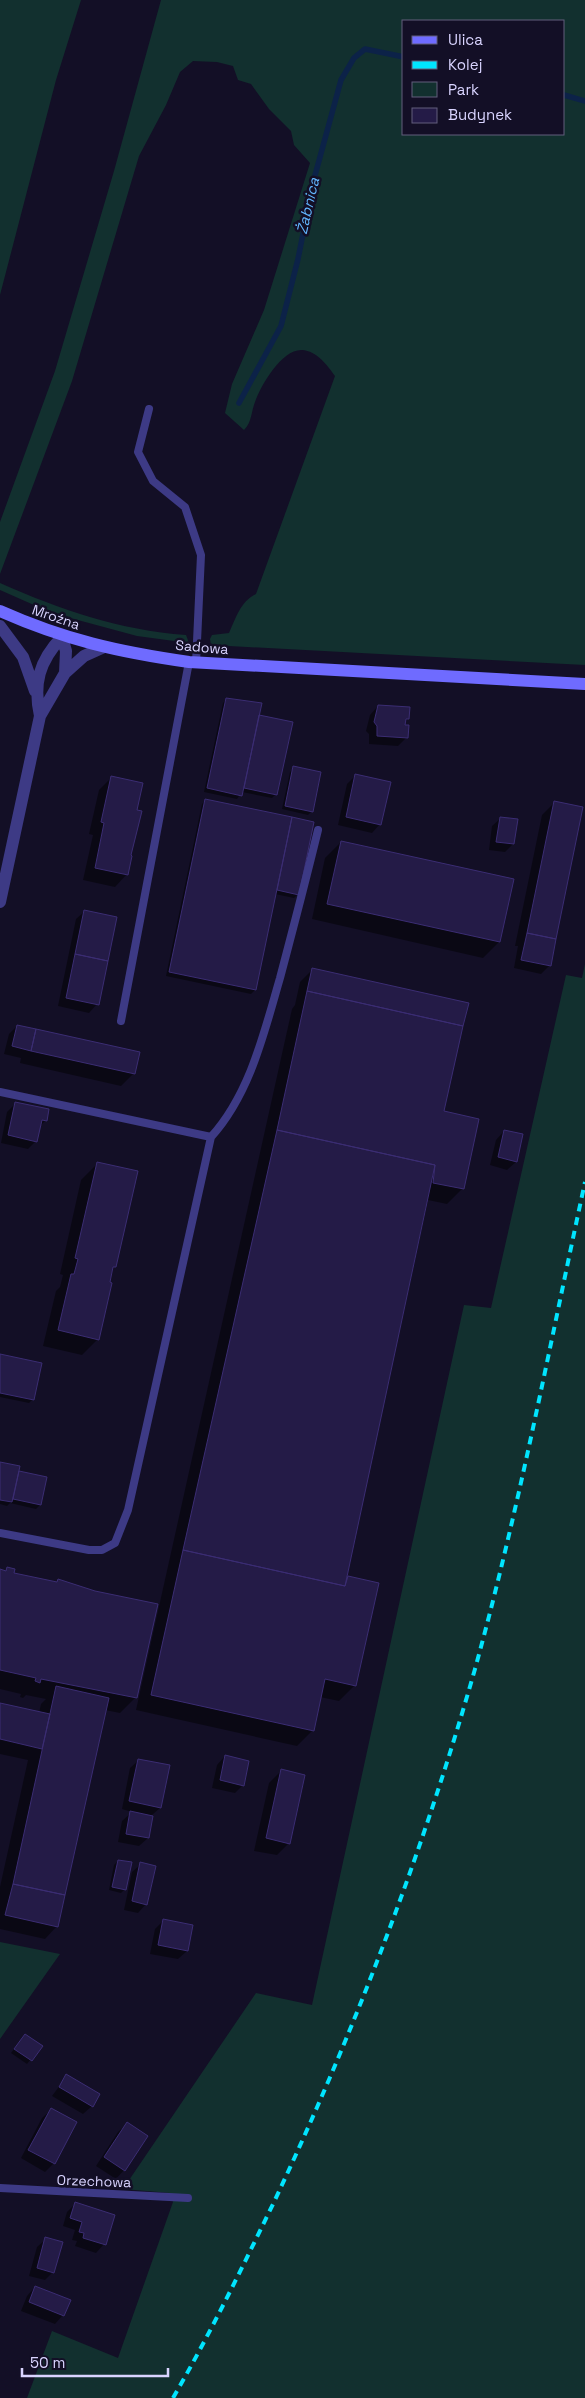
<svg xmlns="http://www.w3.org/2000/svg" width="585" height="2398" viewBox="0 0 585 2398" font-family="'Space Grotesk',sans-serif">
  <rect width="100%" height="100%" fill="#130f26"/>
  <path fill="#12302f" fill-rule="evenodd" d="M0,0h81l-25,80 -56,215z
    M161,0h424v665l-374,-20 -1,-6 2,-4 17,-2c7,-15 11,-31 27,-39l79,-218c-8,-11 -18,-25 -33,-26 -20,-1 -41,35 -47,52 -4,10 -3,20 -11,28l-19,-17 7,-29 32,-74 46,-147 -16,-18 -3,-14 -22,-22 -18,-25 -13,-4 -5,-14 -16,-4 -24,-1 -13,11 -14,33 -27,51 -67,225 -72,193v-52l55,-151 59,-200zM564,21v113h-160v-113z
    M0,583c61,27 119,47 186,52l3,8 -52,-7 -85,-23 -52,-23z
    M585,964v1434h-558l25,-67 66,27 55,-156 -3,-9 -47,-4 133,-196 56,12 152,-700 27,3 75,-333 16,3z
    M0,1942l60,12 -60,85z"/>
  <path fill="#0007" d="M227,699l31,17 18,78 -4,4 -30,-6 -5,7 -33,-7 19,-89z
    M378,706l30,13 -4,3 3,15 -9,9 -29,-2v-10l-3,-3 4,-16z
    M294,768l18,43 -4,4 -26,-6 8,-37z
    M356,775l24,49 -8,9 -34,-8 9,-41z
    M111,778l25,33 -9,63 -12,13 -32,-7 10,-45 -4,-1 10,-44z
    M206,800l107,23 -15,71 -4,4 -19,-4 -20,96 -4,4 -85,-18 36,-172z
    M554,803l-4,162 -9,9 -27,-6 4,-22h-3l27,-131z
    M501,818l12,26 -8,8 -16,-2 3,-24z
    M341,842l158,100 -16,16 -171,-39 13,-61z
    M85,911l12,93 -8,9 -31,-7 18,-87z
    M313,969l129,143 21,76 -16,16 -19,-4 -82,377 31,7 -22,101 -16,16 -19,-4 -7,33 -16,16 -161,-36 156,-701 3,-4 5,-23z
    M17,1026l117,47 -13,13 -101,-23 1,-5 -17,-4 5,-20z
    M16,1103l32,7 -3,11 -6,6 -3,14 -8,8 -27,-6 6,-31z
    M504,1131l12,31 -9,8 -17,-5 6,-25z
    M97,1164l17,103 -3,3 -13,69 -16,16 -39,-9 13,-55 4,-4 3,-12 -3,-1 21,-94z
    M0,1355l33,44 -4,4 -29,-6z
    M0,1463l17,8 29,7 -6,27 -4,4 -26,-6 -3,3 -7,-2z
    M7,1569l5,5 43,9 3,-3 78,117 -16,16 -15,-3 -48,216 -12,13 -45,-10v-42l28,-127 -28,-6v-50l39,9 2,-9 5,-5 -20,-4 -3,3 -3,-1 1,-3 -21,-5v-118l4,1z
    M225,1756l18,29 -8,8 -23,-5 5,-23z
    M139,1760l21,48 -8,7 -4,23 -9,8 -21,-4 4,-21 10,-9 -10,-3 8,-41z
    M281,1771l8,72 -12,12 -23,-4 15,-68z
    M118,1861l7,28 -4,4 -12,-3 5,-25z
    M141,1864l5,40 -8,9 -14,-3 8,-38z
    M164,1920l28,6 -5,25 -9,8 -28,-5 5,-25z
    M25,2035l16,11 -14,18 -16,-11z
    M67,2076l25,30 -9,8 -31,-18z
    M51,2110l24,13 -21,40 -9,9 -24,-14 21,-40z
    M127,2124l19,12 -22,34 -8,9 -20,-13 22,-34z
    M76,2203l28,41 -8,9 -21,-7 2,-5 -5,-1 3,-10 -12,-4 4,-14z
    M46,2239l7,33 -8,8 -16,-4 8,-29z
    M35,2287l28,28 -8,9 -34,-13 6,-15z"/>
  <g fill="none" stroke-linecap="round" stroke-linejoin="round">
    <path stroke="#0c2248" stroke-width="5.5" d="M564,95l21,6
      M239,403l42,-77 17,-67 16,-80 27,-99 13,-22 11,-9 39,8"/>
  </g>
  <path fill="#241b47" stroke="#3b2d73" d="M226,698l36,5 -20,93 -35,-8z
    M378,705l32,2 -1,12h-3l-1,6h4l-1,13 -31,-2v-10l-3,-4z
    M259,715l34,7 -16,73 -33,-7z
    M293,766l28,6 -8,40 -28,-6z
    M355,774l36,8 -10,43 -35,-8z
    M111,776l32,7 -6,27 5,1 -11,44 1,1 -4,19 -33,-7 9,-45 -3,-1z
    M205,799l87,18 -36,173 -87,-18z
    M554,801l29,6 -27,132 -29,-6z
    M292,817l22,5 -15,73 -22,-5z
    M500,817l18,2 -4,25 -18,-2z
    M341,841l173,38 -14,63 -173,-38z
    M84,910l33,7 -9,44 -33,-7z
    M527,933l29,6 -5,27 -30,-6z
    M75,954l33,7 -9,44 -33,-7z
    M312,968l157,35 -6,23 -156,-35z
    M307,991l156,35 -19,85 35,8 -15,70 -31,-6 2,-18 -158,-35z
    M17,1025l19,4 -5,22 -19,-5z
    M36,1029l104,23 -5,22 -104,-23z
    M15,1102l34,7 -2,12 -5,-1 -5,22 -29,-7z
    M277,1130l158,35 -90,421 -162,-36z
    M504,1130l19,4 -6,28 -19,-5z
    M97,1162l41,9 -22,96h-3l-3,15 2,1 -13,57 -41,-10 13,-56h3l4,-15 -3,-1z
    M0,1354l42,9 -8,37 -34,-7z
    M0,1462l20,4 -8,36 -12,-2z
    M19,1471l28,6 -6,28 -28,-6z
    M183,1550l162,36 3,-10 31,7 -23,103 -31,-7 -11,52 -163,-36z
    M7,1567l8,2 -1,4 43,9 1,-3 37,12 63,13 -21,94 -96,-19 -1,4 -5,-2 1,-3 -36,-8v-101l6,2z
    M56,1686l53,12 -44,197 -52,-11z
    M0,1703l50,11 -8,35 -42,-10z
    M225,1755l24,6 -5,25 -24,-6z
    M138,1759l32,6 -9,43 -32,-7z
    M281,1769l24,6 -15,69 -24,-6z
    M130,1811l23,5 -4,22 -23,-4z
    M118,1860l14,2 -6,28 -14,-3z
    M140,1862l16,4 -9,39 -15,-4z
    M13,1884l52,11 -7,32 -53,-12z
    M163,1919l30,6 -5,26 -30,-6z
    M25,2034l18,12 -11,15 -18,-12z
    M66,2074l34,20 -7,13 -34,-20z
    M51,2108l26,14 -22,42 -27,-14z
    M127,2122l21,14 -23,35 -21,-14z
    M75,2202l40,13 -9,30 -23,-7 1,-5 -5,-1 3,-10 -12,-4z
    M45,2237l18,5 -9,31 -17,-5z
    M35,2286l36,14 -7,16 -35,-14z"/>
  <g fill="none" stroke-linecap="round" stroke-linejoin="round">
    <path stroke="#3d3a85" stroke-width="8" d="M149,409l-11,43 15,29 32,26 16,48 -5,108
      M121,1021l68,-359
      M0,1092l211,45 -83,373 -13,33 -13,7h-13l-89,-17
      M211,1137c39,-43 53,-104 69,-159 13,-49 26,-99 38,-148
      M0,2188l188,10"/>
    <path stroke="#3d3a85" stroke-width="12" d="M0,626l23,31 12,34
      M62,637l4,14 -1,22
      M40,716c-7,-32 -1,-55 22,-79
      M0,902l40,-186 25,-43 19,-17 20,-9"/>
    <path stroke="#6f6bff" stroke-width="12" d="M0,611c65,29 119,41 189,51l396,22"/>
    <path stroke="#00e5ff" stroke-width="4" stroke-dasharray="8 6" stroke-linecap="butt" d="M173,2398c37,-64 69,-130 101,-196 81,-172 149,-350 201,-533 44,-160 75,-325 110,-487"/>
  </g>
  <g text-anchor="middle" stroke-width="5" stroke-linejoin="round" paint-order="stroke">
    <g font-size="14" fill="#d9d4ff" stroke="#130f26">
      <text transform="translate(56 617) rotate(19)" y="5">Mroźna</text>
      <text transform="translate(202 647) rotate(5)" y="5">Sadowa</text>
      <text transform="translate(94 2181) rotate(2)" y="5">Orzechowa</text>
    </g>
    <g font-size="15" font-style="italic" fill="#62b6ff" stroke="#130f26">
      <text transform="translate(308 206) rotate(-77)" y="5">Żabnica</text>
    </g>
  </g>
  <rect x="402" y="20" width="162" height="115" fill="#130f26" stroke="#625e7d"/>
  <rect x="412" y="36" width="25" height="8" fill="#6f6bff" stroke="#625e7d"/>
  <text x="448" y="45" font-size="15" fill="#d9d4ff">Ulica</text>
  <rect x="412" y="61" width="25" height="8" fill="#00e5ff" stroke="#625e7d"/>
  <text x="448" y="70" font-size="15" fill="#d9d4ff">Kolej</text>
  <rect x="412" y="82" width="25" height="15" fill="#12302f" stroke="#625e7d"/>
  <text x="448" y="95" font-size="15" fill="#d9d4ff">Park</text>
  <rect x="412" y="108" width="25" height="15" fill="#241b47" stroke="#625e7d"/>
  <text x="448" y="120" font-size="15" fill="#d9d4ff">Budynek</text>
  <path d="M22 2368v8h146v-8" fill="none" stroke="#d9d4ff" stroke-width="2.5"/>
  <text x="30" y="2368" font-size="15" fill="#d9d4ff" stroke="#130f26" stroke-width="4" paint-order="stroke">50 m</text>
</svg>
